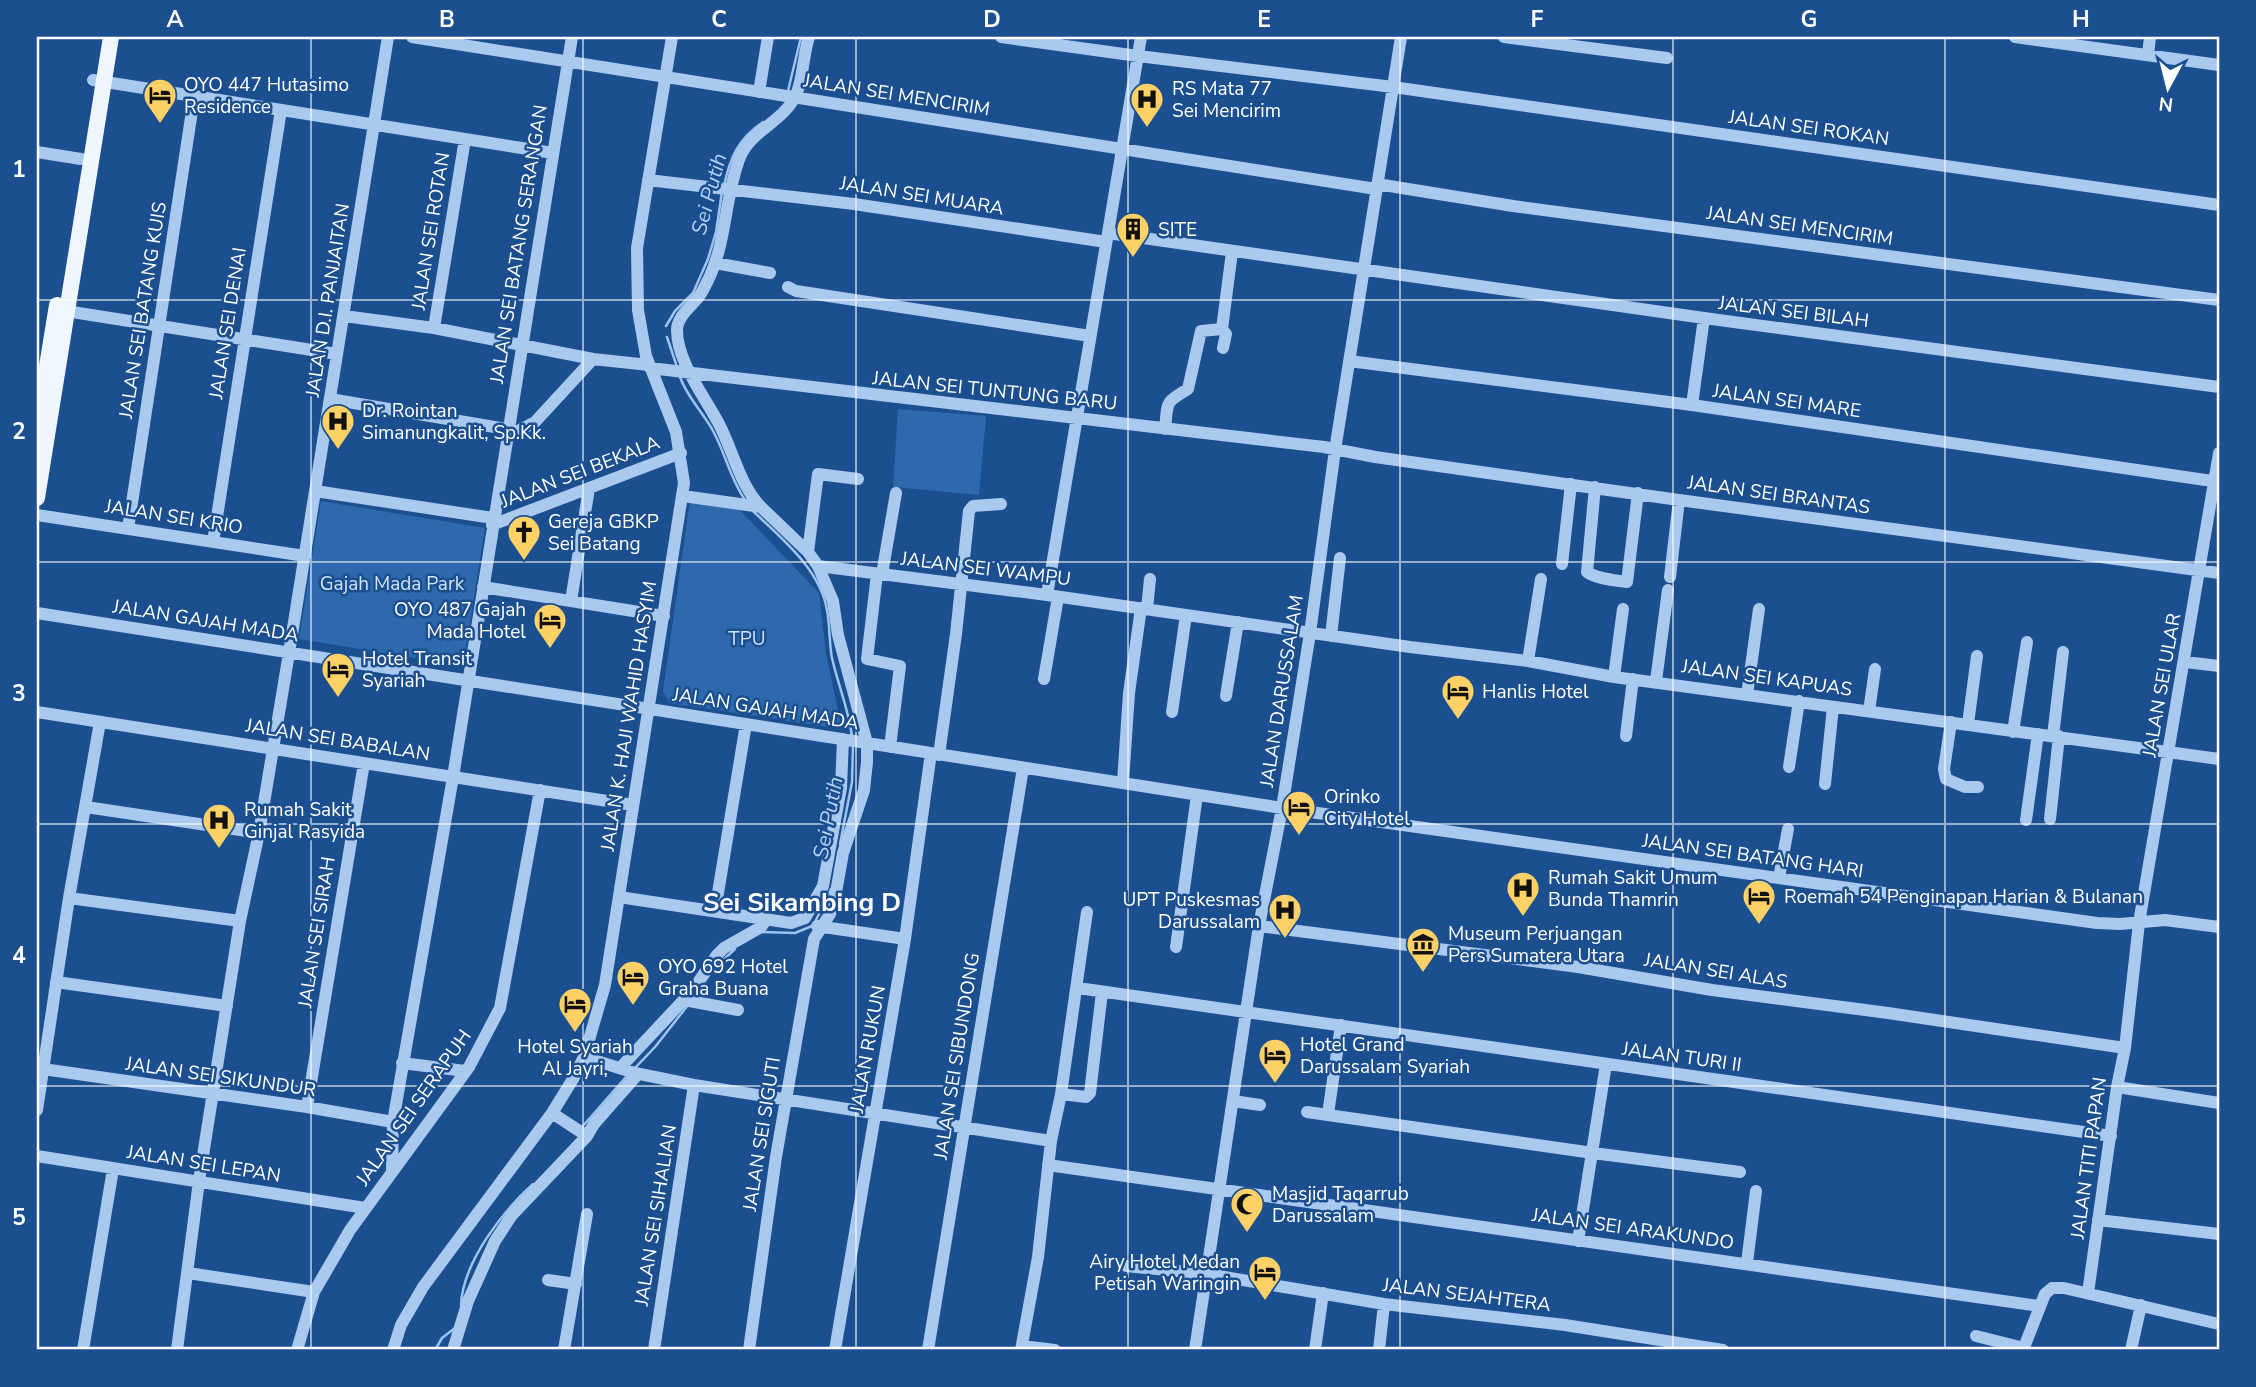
<svg xmlns="http://www.w3.org/2000/svg" width="2256" height="1387" viewBox="0 0 2256 1387" font-family="'Nunito Sans',sans-serif">
  <rect width="100%" height="100%" fill="#1b4f8f"/>
  <path fill="#2e69ad" d="M898,409l88,7 -7,79 -86,-8z
    M690,500l47,7 82,86 7,60 16,76 -173,-26 -6,-12z
    M321,501l164,27 -22,138 -164,-27z"/>
  <g fill="none" stroke-linecap="round" stroke-linejoin="round">
    <path stroke="#9cc4f0" stroke-width="2.5" d="M788,91l13,-54
      M724,186c6,-29 14,-47 39,-64
      M666,326l9,-15 18,-18 15,-34 8,-27 6,-40
      M667,337l10,30
      M680,377c7,20 22,34 32,52 13,23 18,49 33,71
      M753,511c28,27 67,58 74,99 3,16 2,32 5,48 6,27 17,52 20,79
      M840,844l12,-62 1,-38
      M816,920l15,-31
      M761,932l34,1 17,-7
      M717,966l18,-17
      M634,1069l21,-22 33,-42
      M582,1127l44,-50
      M461,1305c2,-43 41,-93 72,-121
      M435,1350l7,-12 13,-10"/>
    <path stroke="#a9c9ee" stroke-width="12" d="M412,37l964,152
      M1001,37l137,19 255,31 826,118
      M1504,37l163,21
      M2015,37l204,28
      M2148,55l2,-18
      M93,80l460,73
      M759,92l9,-55
      M37,152l44,7
      M648,180l206,24 252,38
      M1377,184l136,22 706,94
      M1108,233l596,85 515,69
      M715,263l55,10
      M788,287l8,4 294,45
      M66,311l271,43
      M344,316l90,12 159,31 56,6
      M434,328l31,-189
      M1223,348l3,-14 -4,-5 10,-77
      M1349,361l343,44 527,77
      M650,368l674,79 51,10 304,43 540,73
      M330,399l188,32 17,-9 58,-63
      M1692,405l12,-87
      M1165,429c3,-27 -1,-26 23,-40l13,-58 21,-2
      M1595,487l-8,85c10,7 27,8 40,10l11,-89
      M315,491l178,27
      M683,496l78,11 47,45 10,14 229,29 363,52 118,14 86,16 605,82
      M761,507c-21,-22 -27,-53 -41,-81 -14,-28 -43,-63 -43,-96 0,-14 16,-25 23,-35 4,-6 7,-13 10,-19 17,-38 15,-81 30,-119 11,-26 40,-34 54,-58 9,-15 9,-45 15,-62
      M37,515l268,41
      M492,525l189,-72
      M128,529l66,-431
      M213,542l68,-432
      M808,552l10,-78 40,5
      M1562,564l9,-80
      M877,574l-10,85 33,7 -10,81
      M882,574l14,-81
      M1670,577l9,-77
      M483,587l181,29
      M1047,595l94,-558
      M571,601l18,-113
      M1147,609l3,-30
      M37,613l1245,195 815,115 23,1 45,-4 54,7
      M1331,636l9,-78
      M1528,661l13,-82
      M2185,662l34,4
      M1614,677l9,-68
      M1044,679l14,-82
      M1656,681l12,-91
      M1747,695l12,-86
      M1226,696l12,-74
      M1869,711l6,-42
      M37,712l596,93
      M1172,712l14,-97
      M1951,722l-7,47 2,10 19,8h13
      M1968,724l9,-68
      M2013,732l14,-90
      M1626,736l7,-57
      M2053,736l10,-84
      M939,755l17,-121 13,-123 4,-5 28,-2
      M1789,767l10,-66
      M1123,782l6,-89 12,-85
      M1825,784l8,-77
      M86,807l173,26
      M2050,819l9,-83
      M2026,820l12,-86
      M1779,878l9,-49
      M619,897l172,26 14,-5 18,-32 18,-98 2,-49
      M69,898l171,23
      M715,911l31,-187
      M817,926l88,13
      M1259,926l319,41 134,23 176,23 237,35
      M1176,947l21,-152
      M56,982l171,24
      M1078,988l1033,148
      M684,1000l54,10
      M584,1057l51,16 59,12 357,56
      M402,1063l63,8
      M620,1068l73,-78 24,-35 7,-7 37,-21 5,-7
      M43,1069l264,38 86,15
      M2117,1087l102,16
      M1061,1094l25,3 4,-4 12,-101
      M1233,1101l27,4
      M307,1107l57,-344
      M37,1110l32,-212 31,-176
      M1307,1112l286,41 147,19
      M552,1113l35,23
      M1328,1114l13,-89
      M37,1156l328,52
      M1048,1165l991,141
      M392,1170l1,-48 60,-345 119,-740
      M2098,1220l121,14
      M1578,1241l28,-177
      M1747,1263l9,-72
      M1126,1266l81,8 177,30 181,21 158,25
      M188,1273l126,19
      M548,1280l28,4
      M2088,1293l29,-206 8,-39 14,-125 80,-470
      M1976,1336l48,12
      M1022,1346l33,4
      M83,1350l30,-181
      M177,1350l22,-169 41,-260 19,-88 30,-180 99,-616
      M297,1350l17,-58 36,-62 119,-163 31,-59 40,-218
      M393,1350l8,-25 22,-38 129,-174 21,-34 11,-22 21,-72 79,-502 -8,-51 -30,-76 -8,-46 -1,-62 35,-211
      M453,1350l15,-49 27,-60 17,-26 75,-79 7,-12 44,-50
      M564,1350l23,-136
      M654,1350l40,-265
      M749,1350l27,-193 38,-218 16,-25 5,-16 8,-45 21,-63 3,-28v-19l-29,-108 -5,-34 -15,-35
      M835,1350l70,-411 26,-186
      M928,1350l95,-582
      M1021,1350l17,-93 13,-116 10,-47 26,-182
      M1195,1350l64,-424 23,-118 28,-175 25,-183 66,-413
      M1315,1350l8,-57
      M1379,1350l5,-46
      M2023,1350l22,-56 7,-6h12l155,36
      M2131,1350l10,-45"/>
    <path stroke="#f0f6ff" stroke-width="16" d="M37,427l20,-122
      M37,498l74,-461"/>
  </g>
  <path fill="none" stroke="#fff" stroke-width="2" stroke-opacity="0.55" d="M311,37v1313M583,37v1313M856,37v1313M1128,37v1313M1400,37v1313M1673,37v1313M1945,37v1313M37,300h2182M37,562h2182M37,824h2182M37,1086h2182"/>
  <defs>
    <symbol id="hotel-pin" viewBox="-11 -11 22 30"><path d="M0 17L-7.5 6A9.5 9.5 0 1 1 7.5 6Z" fill="#ffd166" stroke="#1b4f8f"/><path d="M-6-4.5h1.5V1H6V5H4.5V3h-9V5H-6ZM-4 0a1.8 1.8 0 1 1 3.6 0ZM.5 0V-2.5h3Q6-2.5 6 0Z" fill="#111"/></symbol>
    <symbol id="hospital-pin" viewBox="-11 -11 22 30"><path d="M0 17L-7.5 6A9.5 9.5 0 1 1 7.5 6Z" fill="#ffd166" stroke="#1b4f8f"/><path d="M-5-5h3v3.5h4V-5h3V5h-3V1.5h-4V5h-3Z" fill="#111"/></symbol>
    <symbol id="building-pin" viewBox="-11 -11 22 30"><path d="M0 17L-7.5 6A9.5 9.5 0 1 1 7.5 6Z" fill="#ffd166" stroke="#1b4f8f"/><path d="M-4-6H4V6H1V3H-1V6H-4ZM-2.5-4.3h1.7v1.8h-1.7ZM.8-4.3h1.7v1.8H.8ZM-2.5-1h1.7V.8h-1.7ZM.8-1h1.7V.8H.8Z" fill="#111"/></symbol>
    <symbol id="church-pin" viewBox="-11 -11 22 30"><path d="M0 17L-7.5 6A9.5 9.5 0 1 1 7.5 6Z" fill="#ffd166" stroke="#1b4f8f"/><path d="M-1.2-6h2.4v3.5h3.3v2.4h-3.3V6h-2.4V-.1h-3.3v-2.4h3.3Z" fill="#111"/></symbol>
    <symbol id="museum-pin" viewBox="-11 -11 22 30"><path d="M0 17L-7.5 6A9.5 9.5 0 1 1 7.5 6Z" fill="#ffd166" stroke="#1b4f8f"/><path d="M0-6L6-3V-2H-6V-3ZM-5-1h2V3h-2ZM-1-1h2V3h-2ZM3-1h2V3H3ZM-6 4H6V6H-6Z" fill="#111"/></symbol>
    <symbol id="mosque-pin" viewBox="-11 -11 22 30"><path d="M0 17L-7.5 6A9.5 9.5 0 1 1 7.5 6Z" fill="#ffd166" stroke="#1b4f8f"/><path d="M3.5-4.9A6 6 0 1 0 3.5 4.9A5 5 0 1 1 3.5-4.9Z" fill="#111"/></symbol>
  </defs>
  <g fill-rule="evenodd">
    <use href="#hotel-pin" x="141" y="76" width="38" height="52"/>
    <use href="#hospital-pin" x="1128" y="80" width="38" height="52"/>
    <use href="#building-pin" x="1114" y="210" width="38" height="52"/>
    <use href="#hospital-pin" x="319" y="402" width="38" height="52"/>
    <use href="#church-pin" x="505" y="513" width="38" height="52"/>
    <use href="#hotel-pin" x="531" y="601" width="38" height="52"/>
    <use href="#hotel-pin" x="319" y="650" width="38" height="52"/>
    <use href="#hotel-pin" x="1439" y="672" width="38" height="52"/>
    <use href="#hotel-pin" x="1280" y="788" width="38" height="52"/>
    <use href="#hospital-pin" x="200" y="801" width="38" height="52"/>
    <use href="#hospital-pin" x="1504" y="869" width="38" height="52"/>
    <use href="#hotel-pin" x="1740" y="877" width="38" height="52"/>
    <use href="#hospital-pin" x="1266" y="891" width="38" height="52"/>
    <use href="#museum-pin" x="1404" y="925" width="38" height="52"/>
    <use href="#hotel-pin" x="614" y="958" width="38" height="52"/>
    <use href="#hotel-pin" x="556" y="985" width="38" height="52"/>
    <use href="#hotel-pin" x="1256" y="1036" width="38" height="52"/>
    <use href="#mosque-pin" x="1228" y="1185" width="38" height="52"/>
    <use href="#hotel-pin" x="1246" y="1253" width="38" height="52"/>
  </g>
  <g text-anchor="middle" stroke-width="5" stroke-linejoin="round" paint-order="stroke">
    <g font-size="19" fill="#fff" stroke="#1b4f8f" text-anchor="start">
      <text x="184" y="91">OYO 447 Hutasimo<tspan x="184" dy="22">Residence</tspan></text>
      <text x="1172" y="95">RS Mata 77<tspan x="1172" dy="22">Sei Mencirim</tspan></text>
      <text x="1158" y="236">SITE</text>
      <text x="362" y="417">Dr. Rointan<tspan x="362" dy="22">Simanungkalit, Sp.Kk.</tspan></text>
      <text x="548" y="528">Gereja GBKP<tspan x="548" dy="22">Sei Batang</tspan></text>
      <text x="526" y="616" text-anchor="end">OYO 487 Gajah<tspan x="526" dy="22">Mada Hotel</tspan></text>
      <text x="362" y="665">Hotel Transit<tspan x="362" dy="22">Syariah</tspan></text>
      <text x="1482" y="698">Hanlis Hotel</text>
      <text x="1324" y="803">Orinko<tspan x="1324" dy="22">City Hotel</tspan></text>
      <text x="244" y="816">Rumah Sakit<tspan x="244" dy="22">Ginjal Rasyida</tspan></text>
      <text x="1548" y="884">Rumah Sakit Umum<tspan x="1548" dy="22">Bunda Thamrin</tspan></text>
      <text x="1784" y="903">Roemah 54 Penginapan Harian &amp; Bulanan</text>
      <text x="1260" y="906" text-anchor="end">UPT Puskesmas<tspan x="1260" dy="22">Darussalam</tspan></text>
      <text x="1448" y="940">Museum Perjuangan<tspan x="1448" dy="22">Pers Sumatera Utara</tspan></text>
      <text x="658" y="973">OYO 692 Hotel<tspan x="658" dy="22">Graha Buana</tspan></text>
      <text x="1300" y="1051">Hotel Grand<tspan x="1300" dy="22">Darussalam Syariah</tspan></text>
      <text x="575" y="1053" text-anchor="middle">Hotel Syariah<tspan x="575" dy="22">Al Jayri,</tspan></text>
      <text x="1272" y="1200">Masjid Taqarrub<tspan x="1272" dy="22">Darussalam</tspan></text>
      <text x="1240" y="1268" text-anchor="end">Airy Hotel Medan<tspan x="1240" dy="22">Petisah Waringin</tspan></text>
    </g>
    <g font-size="19" fill="#fff" stroke="#1b4f8f">
      <text transform="translate(897 94) rotate(9)" y="7">JALAN SEI MENCIRIM</text>
      <text transform="translate(1809 127) rotate(8)" y="7">JALAN SEI ROKAN</text>
      <text transform="translate(922 195) rotate(9)" y="7">JALAN SEI MUARA</text>
      <text transform="translate(1800 225) rotate(8)" y="7">JALAN SEI MENCIRIM</text>
      <text transform="translate(430 231) rotate(-81)" y="7">JALAN SEI ROTAN</text>
      <text transform="translate(518 244) rotate(-81)" y="7">JALAN SEI BATANG SERANGAN</text>
      <text transform="translate(327 300) rotate(-81)" y="7">JALAN D.I. PANJAITAN</text>
      <text transform="translate(142 310) rotate(-81)" y="7">JALAN SEI BATANG KUIS</text>
      <text transform="translate(1794 311) rotate(7)" y="7">JALAN SEI BILAH</text>
      <text transform="translate(227 323) rotate(-81)" y="7">JALAN SEI DENAI</text>
      <text transform="translate(995 390) rotate(6)" y="7">JALAN SEI TUNTUNG BARU</text>
      <text transform="translate(1787 400) rotate(8)" y="7">JALAN SEI MARE</text>
      <text transform="translate(580 471) rotate(-21)" y="7">JALAN SEI BEKALA</text>
      <text transform="translate(1779 494) rotate(8)" y="7">JALAN SEI BRANTAS</text>
      <text transform="translate(174 516) rotate(9)" y="7">JALAN SEI KRIO</text>
      <text transform="translate(986 568) rotate(7)" y="7">JALAN SEI WAMPU</text>
      <text transform="translate(206 620) rotate(9)" y="7">JALAN GAJAH MADA</text>
      <text transform="translate(1767 677) rotate(8)" y="7">JALAN SEI KAPUAS</text>
      <text transform="translate(2161 685) rotate(-80)" y="7">JALAN SEI ULAR</text>
      <text transform="translate(1281 691) rotate(-81)" y="7">JALAN DARUSSALAM</text>
      <text transform="translate(766 708) rotate(9)" y="7">JALAN GAJAH MADA</text>
      <text transform="translate(628 716) rotate(-81)" y="7">JALAN K. HAJI WAHID HASYIM</text>
      <text transform="translate(338 739) rotate(9)" y="7">JALAN SEI BABALAN</text>
      <text transform="translate(1753 855) rotate(8)" y="7">JALAN SEI BATANG HARI</text>
      <text transform="translate(316 932) rotate(-81)" y="7">JALAN SEI SIRAH</text>
      <text transform="translate(1716 970) rotate(9)" y="7">JALAN SEI ALAS</text>
      <text transform="translate(867 1049) rotate(-80)" y="7">JALAN RUKUN</text>
      <text transform="translate(956 1056) rotate(-81)" y="7">JALAN SEI SIBUNDONG</text>
      <text transform="translate(1682 1056) rotate(8)" y="7">JALAN TURI II</text>
      <text transform="translate(221 1076) rotate(8)" y="7">JALAN SEI SIKUNDUR</text>
      <text transform="translate(413 1107) rotate(-55)" y="7">JALAN SEI SERAPUH</text>
      <text transform="translate(761 1134) rotate(-81)" y="7">JALAN SEI SIGUTI</text>
      <text transform="translate(2088 1158) rotate(-82)" y="7">JALAN TITI PAPAN</text>
      <text transform="translate(204 1163) rotate(9)" y="7">JALAN SEI LEPAN</text>
      <text transform="translate(655 1215) rotate(-81)" y="7">JALAN SEI SIHALIAN</text>
      <text transform="translate(1633 1228) rotate(8)" y="7">JALAN SEI ARAKUNDO</text>
      <text transform="translate(1467 1294) rotate(7)" y="7">JALAN SEJAHTERA</text>
    </g>
    <g font-size="19" fill="#cfe3fa" stroke="#1b4f8f">
      <text x="392" y="590">Gajah Mada Park</text>
      <text x="747" y="645">TPU</text>
    </g>
    <g font-size="21" font-style="italic" fill="#b5d3f5" stroke="#1b4f8f">
      <text transform="translate(709 194) rotate(-75)" y="7">Sei Putih</text>
      <text transform="translate(828 818) rotate(-79)" y="7">Sei Putih</text>
    </g>
    <g font-size="26" font-weight="bold" fill="#fff" stroke="#1b4f8f">
      <text x="802" y="911">Sei Sikambing D</text>
    </g>
  </g>
  <rect width="2256" height="1387" fill="none" stroke="#1b4f8f" stroke-width="77"/>
  <g transform="translate(2168 88) rotate(187)" stroke="#1b4f8f" stroke-width="5" paint-order="stroke">
  <path d="M0-5L12 26L0 18L-12 26Z" fill="#ffffff"/>
  <text y="-10" font-size="19" font-weight="bold" text-anchor="middle" fill="#ffffff">N</text>
  </g>
  <rect x="38" y="38" width="2180" height="1310" fill="none" stroke="#fff" stroke-width="2.5"/>
  <g font-size="23" text-anchor="middle" font-weight="bold" fill="#fff">
    <text x="175" y="27">A</text>
    <text x="447" y="27">B</text>
    <text x="719" y="27">C</text>
    <text x="992" y="27">D</text>
    <text x="1264" y="27">E</text>
    <text x="1537" y="27">F</text>
    <text x="1809" y="27">G</text>
    <text x="2081" y="27">H</text>
    <text x="19" y="177">1</text>
    <text x="19" y="439">2</text>
    <text x="19" y="701">3</text>
    <text x="19" y="963">4</text>
    <text x="19" y="1225">5</text>
  </g>
</svg>
